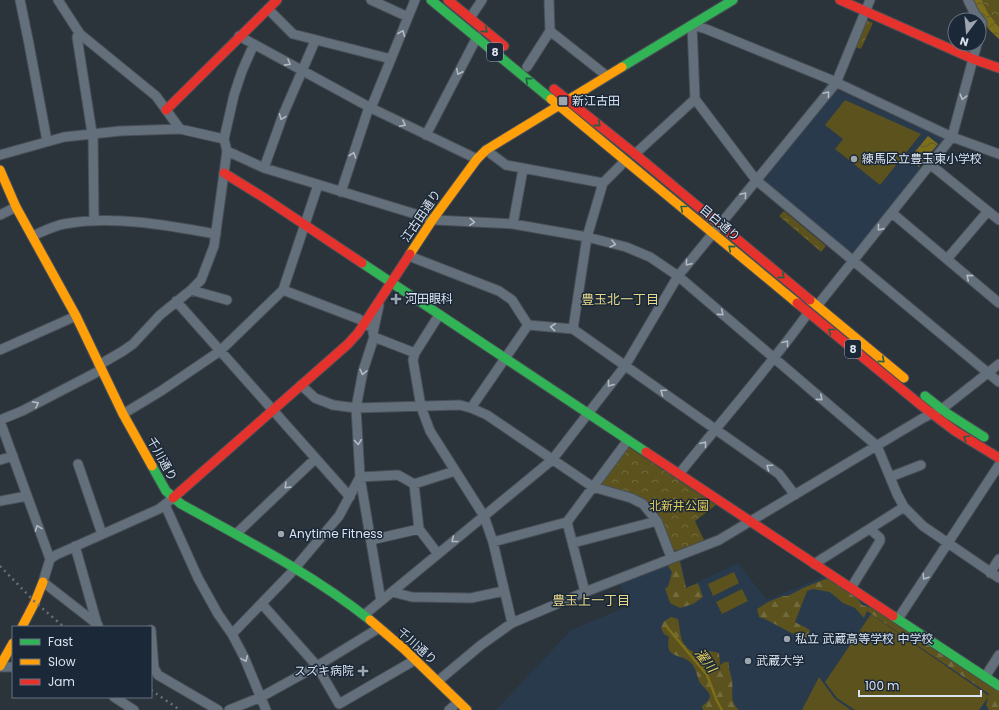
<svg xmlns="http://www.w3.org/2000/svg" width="999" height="710" viewBox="0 0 999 710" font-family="Poppins,'Noto Sans JP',sans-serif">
  <defs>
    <pattern id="forest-firs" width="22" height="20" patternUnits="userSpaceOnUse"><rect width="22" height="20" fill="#5b521d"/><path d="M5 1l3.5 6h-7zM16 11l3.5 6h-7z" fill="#726b3e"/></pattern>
    <pattern id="park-crowns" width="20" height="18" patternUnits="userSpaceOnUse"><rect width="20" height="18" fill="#5b521d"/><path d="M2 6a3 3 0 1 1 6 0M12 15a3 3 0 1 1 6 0" fill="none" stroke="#726b3e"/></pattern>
    <pattern id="water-waves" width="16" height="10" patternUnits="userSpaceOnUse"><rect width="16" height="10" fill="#7c6e1b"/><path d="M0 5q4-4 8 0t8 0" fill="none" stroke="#5e5931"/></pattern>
  </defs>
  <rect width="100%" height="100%" fill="#2b333b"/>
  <path fill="#293a4d" d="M837,90l107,49v3l-89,109h-6l-85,-70v-4z
    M681,558l6,29 51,-24 29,37 60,-25 172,117v18h-503l75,-80 60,-25 -13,-24z"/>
  <path fill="url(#forest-firs)" d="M679,560l1,2 6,26 12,-5 5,14 -10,7 -13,4 -10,-5 -5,-15 3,-1 4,-15 -4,-6 2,-3z
    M828,578l27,16 7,11 13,4 124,82v19h-10l-3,-5 3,-11 -122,-83 -3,7 -9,-10 -12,-5 -13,-11 -17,-3 -6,2 -12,31 15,8 -4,9 -5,-1 -36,-19 -6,-2 -2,-8 11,-7 15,-6h5l15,-8z
    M671,617l7,2c4,20 1,29 24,36l8,-4 9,2 1,10 -1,3 5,-4h5c-1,8 2,10 3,18 2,13 -4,19 7,30h-36l-1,-4c17,-12 2,-15 -3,-25 -2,-5 -3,-12 -7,-17 -10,-12 -28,-3 -23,-27l-5,-3 -3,-6 2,-6z"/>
  <path fill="url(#park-crowns)" d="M982,0h17v27l-10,-12z
    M867,20l6,3 -12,26 -6,-2z
    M784,211l42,35 -5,6 -42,-36z
    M627,448h3l86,57 -21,16 9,19 -26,11 -5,-1 -10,-27 -6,-10 -11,-12 -44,-16 -1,-3z"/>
  <path fill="#5b521d" d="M845,100l76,34 -41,51 -45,-36 8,-10 -18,-14z
    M734,572l5,11 -26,13 -5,-12z
    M742,589l6,12 -26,13 -6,-12z
    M871,614l118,82 -10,14h-124l-18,-12 -12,-16z
    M819,677l16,22 16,11h-49z"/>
  <path fill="url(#water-waves)" d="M971,0h11l6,13 11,14v12c-15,-13 -19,-21 -28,-39z
    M928,136l10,8 -19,23 -10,-8z"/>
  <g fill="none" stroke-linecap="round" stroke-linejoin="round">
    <path stroke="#7c6e1b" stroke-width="2.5" d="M667,627l40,48 10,26 5,9"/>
    <defs>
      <path id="street" d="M20,0l9,44 18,97
        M58,0l22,34 76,62 24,33
        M371,0l37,17
        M968,0l7,14 7,9 -3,14
        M268,9l25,25 98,25
        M470,18l12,-18
        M550,31l57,45
        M80,34l-3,3 15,96
        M239,36l132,72 106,51
        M527,67l23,-36 -1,-31
        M371,108l44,-108
        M93,133l1,88
        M426,135l51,-98
        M486,150l20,15 97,18
        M227,151l37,17 171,52 78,4 74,13 39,10 24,10 28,19 199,170 20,48 7,13 19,19 76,52
        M635,154l60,-55
        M999,154l-47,-17 -123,-58 -123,-50 -14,-4 3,74 61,81 243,202
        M0,155l64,-18 56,-6 60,-2 44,10
        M931,165l68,55
        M264,168l19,-53 32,-74
        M341,192l28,-85
        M892,213l107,90
        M0,215l16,-8
        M513,224l10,-55
        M32,236c10,-4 21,-10 32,-12 49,-9 103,1 152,10
        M409,256l90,35 13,9 16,25
        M947,259l41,-48
        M191,290l36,10
        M283,290l76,29 9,7
        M176,301l174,196
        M379,305l-6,28 1,4 -11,34 -7,37 4,69 21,124
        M817,306l135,-169 25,-93
        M439,315l-24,38 -2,7 8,47 9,24 54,85 9,26 19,81
        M528,325l45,4 206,145 16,21
        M573,329l14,-92 16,-54 22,-22
        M374,337l41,16
        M0,350l76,-34
        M99,365l24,-14 10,-7 27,-29 31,-25 10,-10 13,-34 13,-95 -3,-12 10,-44 8,-24 12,-27
        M301,385l14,13 18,7 23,3 104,-3 11,3 16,7 106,72 38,11 12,6 14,17 14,36
        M471,408l57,-83
        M123,414l38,-23 59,-40 63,-61 35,-105
        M0,420l22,-9 79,-41
        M0,421l50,138
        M0,460l13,-4
        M78,464l24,70
        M679,474c43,-54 89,-105 129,-161
        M360,477l38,-2 16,9 5,45 19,25
        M890,477l31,-12
        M414,484l41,-13
        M0,501l27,-5
        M165,505l33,73 20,36 14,20 12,23 22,53
        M236,534l79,-75
        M371,540l48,-11
        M493,542l74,-20
        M573,543l84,-22
        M75,546l22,78 1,1
        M814,564l90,-57
        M990,573l9,-14
        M851,588l29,-47v-3l-10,-9
        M392,592l20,5 59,1 33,-7
        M585,592l-18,-70 61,-82
        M262,604l55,62 22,38 76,-44
        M364,615l188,-155 73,-94 53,-90 158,-193 34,-83
        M898,619l101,-154
        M97,624l-54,-42 7,-23 6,-4 103,-46 14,-11
        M151,630l3,38 4,7 60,35
        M232,634l58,-60 49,-58 21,-39
        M0,667h13
        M985,677l14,-22
        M438,681l43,-36 31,-22 73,-31 134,-52 204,-122 19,-9 57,-45
        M114,697l20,13
        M229,710l32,-13 56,-31 62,-38
        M449,710l9,-8"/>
      <path id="fast" d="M431,0l120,99
        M622,67l111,-67
        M362,263l284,189
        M925,396l23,18 36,23
        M152,466l14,25 15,13c65,36 131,70 189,116
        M893,616l106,70"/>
      <path id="slow" d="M551,99l246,204
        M0,170l16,37 60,109 47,98 29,52
        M410,254l23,-35 44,-60 9,-9 136,-83
        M810,300l94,78
        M370,620l34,29 63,61
        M22,627l13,-25 8,-20
        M0,666l13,-23"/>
      <path id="jam" d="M448,0l56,46
        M840,0l133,59 26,9
        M554,89l81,65 175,146
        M166,110l111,-110
        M224,173l42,26 96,64
        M797,303l125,103 33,25 44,27
        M646,452l247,164
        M173,498l175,-154 10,-11 52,-79"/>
    </defs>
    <use href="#street" stroke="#494f56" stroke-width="11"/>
    <use href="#fast" stroke="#494f56" stroke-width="11"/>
    <use href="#slow" stroke="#494f56" stroke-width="11"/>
    <use href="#jam" stroke="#494f56" stroke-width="11"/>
    <use href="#street" stroke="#646f7c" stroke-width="9"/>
    <use href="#fast" stroke="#30b455" stroke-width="9"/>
    <use href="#slow" stroke="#ff9f0a" stroke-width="9"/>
    <use href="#jam" stroke="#e5322d" stroke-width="9"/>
    <path stroke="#676f79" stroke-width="2.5" stroke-dasharray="2 4" stroke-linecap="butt" d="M0,566l35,36 29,25
      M151,690l29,20"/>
  </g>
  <defs><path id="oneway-chevron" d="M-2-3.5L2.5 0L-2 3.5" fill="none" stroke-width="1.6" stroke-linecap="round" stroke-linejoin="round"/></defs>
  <g stroke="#236044">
    <use href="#oneway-chevron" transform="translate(485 30) rotate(40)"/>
    <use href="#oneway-chevron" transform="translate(528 80) rotate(-140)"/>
    <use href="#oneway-chevron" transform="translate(598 124) rotate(40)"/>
    <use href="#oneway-chevron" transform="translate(683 208) rotate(-141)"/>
    <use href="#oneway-chevron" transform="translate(731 248) rotate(-140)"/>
    <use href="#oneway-chevron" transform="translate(782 276) rotate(40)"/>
    <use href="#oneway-chevron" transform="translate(831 331) rotate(-141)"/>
    <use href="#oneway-chevron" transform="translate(882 360) rotate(40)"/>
    <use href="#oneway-chevron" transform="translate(966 438) rotate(-149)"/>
  </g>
  <g stroke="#b1bac5">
    <use href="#oneway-chevron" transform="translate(402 33) rotate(-68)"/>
    <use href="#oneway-chevron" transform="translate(288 63) rotate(29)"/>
    <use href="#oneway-chevron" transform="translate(459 72) rotate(117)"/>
    <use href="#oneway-chevron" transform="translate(827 94) rotate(-50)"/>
    <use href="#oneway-chevron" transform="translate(963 97) rotate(105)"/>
    <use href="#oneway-chevron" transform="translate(282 117) rotate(111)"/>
    <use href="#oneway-chevron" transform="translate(403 124) rotate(26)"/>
    <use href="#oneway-chevron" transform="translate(353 155) rotate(-71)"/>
    <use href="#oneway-chevron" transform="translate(744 195) rotate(-50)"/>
    <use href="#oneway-chevron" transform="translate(472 222) rotate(3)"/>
    <use href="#oneway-chevron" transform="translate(880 228) rotate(129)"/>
    <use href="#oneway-chevron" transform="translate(613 244) rotate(14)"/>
    <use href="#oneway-chevron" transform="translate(688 263) rotate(129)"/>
    <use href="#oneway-chevron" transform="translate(969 277) rotate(-140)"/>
    <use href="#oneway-chevron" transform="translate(721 313) rotate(40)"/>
    <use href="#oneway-chevron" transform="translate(553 327) rotate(-174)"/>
    <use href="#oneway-chevron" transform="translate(786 343) rotate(-53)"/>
    <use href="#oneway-chevron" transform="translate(363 372) rotate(104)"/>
    <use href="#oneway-chevron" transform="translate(610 384) rotate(128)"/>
    <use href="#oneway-chevron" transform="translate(663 392) rotate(-145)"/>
    <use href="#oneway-chevron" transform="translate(820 398) rotate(41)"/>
    <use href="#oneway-chevron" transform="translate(36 404) rotate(-27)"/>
    <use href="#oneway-chevron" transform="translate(358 442) rotate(86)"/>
    <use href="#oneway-chevron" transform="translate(704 444) rotate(-52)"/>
    <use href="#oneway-chevron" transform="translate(769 467) rotate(-145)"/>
    <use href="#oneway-chevron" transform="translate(287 486) rotate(136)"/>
    <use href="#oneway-chevron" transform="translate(38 528) rotate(-110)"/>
    <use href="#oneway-chevron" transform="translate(454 540) rotate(141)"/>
    <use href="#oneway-chevron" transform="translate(925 577) rotate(123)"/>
    <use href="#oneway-chevron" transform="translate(245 659) rotate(66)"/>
  </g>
  <g fill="#9da5af" stroke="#1b2838" stroke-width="1.5">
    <rect x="558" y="96" width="10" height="10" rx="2"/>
    <circle cx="854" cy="159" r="4"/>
    <path d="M394 293h4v4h4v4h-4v4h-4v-4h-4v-4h4z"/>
    <circle cx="281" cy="534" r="4"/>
    <circle cx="787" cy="639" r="4"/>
    <circle cx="748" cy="661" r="4"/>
    <path d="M361 665h4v4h4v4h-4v4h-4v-4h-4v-4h4z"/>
  </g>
  <g text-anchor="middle" stroke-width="3" stroke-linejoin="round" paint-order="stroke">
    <g fill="#1b2838" stroke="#a1aab7" stroke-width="1">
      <rect x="487" y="43" width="16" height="18" rx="3"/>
      <rect x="845" y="340" width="16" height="18" rx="3"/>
    </g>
    <g font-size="11" font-weight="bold" fill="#dae2ed">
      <text x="495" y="56">8</text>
      <text x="853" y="353">8</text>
    </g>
    <g font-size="12" fill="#dae2ed" stroke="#1b2838" text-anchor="start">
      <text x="572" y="105">新江古田</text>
      <text x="862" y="163">練馬区立豊玉東小学校</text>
      <text x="405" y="303">河田眼科</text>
      <text x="289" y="538">Anytime Fitness</text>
      <text x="795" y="643">私立 武蔵高等学校 中学校</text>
      <text x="756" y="665">武蔵大学</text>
      <text x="354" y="675" text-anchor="end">スズキ病院</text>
    </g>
    <g font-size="12" fill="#dae2ed" stroke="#1b2838">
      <text transform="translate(421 216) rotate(-56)" y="4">江古田通り</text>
      <text transform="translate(720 223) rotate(40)" y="4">目白通り</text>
      <text transform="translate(162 459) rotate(61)" y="4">千川通り</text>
      <text transform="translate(417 646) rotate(42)" y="4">千川通り</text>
    </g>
    <g font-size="12" fill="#e1cb57" stroke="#1b2838">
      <text x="679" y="510">北新井公園</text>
    </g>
    <g font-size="13" fill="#e6d789" stroke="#1b2838">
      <text x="620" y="304">豊玉北一丁目</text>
      <text x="591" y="605">豊玉上一丁目</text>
    </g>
    <g font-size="13" font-style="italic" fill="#e7d15d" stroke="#1b2838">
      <text transform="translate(706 660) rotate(53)" y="5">濯川</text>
    </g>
  </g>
  <rect x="12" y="626" width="140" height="72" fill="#1b2838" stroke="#677280"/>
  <rect x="20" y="639" width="20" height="6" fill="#30b455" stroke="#677280"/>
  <text x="48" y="646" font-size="12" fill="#dae2ed">Fast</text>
  <rect x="20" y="659" width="20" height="6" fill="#ff9f0a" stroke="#677280"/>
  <text x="48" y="666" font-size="12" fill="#dae2ed">Slow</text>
  <rect x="20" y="679" width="20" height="6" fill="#e5322d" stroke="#677280"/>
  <text x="48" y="686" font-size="12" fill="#dae2ed">Jam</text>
  <g transform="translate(967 32) rotate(196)"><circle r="19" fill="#1b2838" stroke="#677280"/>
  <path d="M0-3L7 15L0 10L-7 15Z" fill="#9da5af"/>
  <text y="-6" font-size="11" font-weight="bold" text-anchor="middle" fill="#dae2ed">N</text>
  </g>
  <path d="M859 690v6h122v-6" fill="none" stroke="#dae2ed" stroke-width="2"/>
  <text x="865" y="690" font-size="12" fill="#dae2ed" stroke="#1b2838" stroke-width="3" paint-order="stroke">100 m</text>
</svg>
